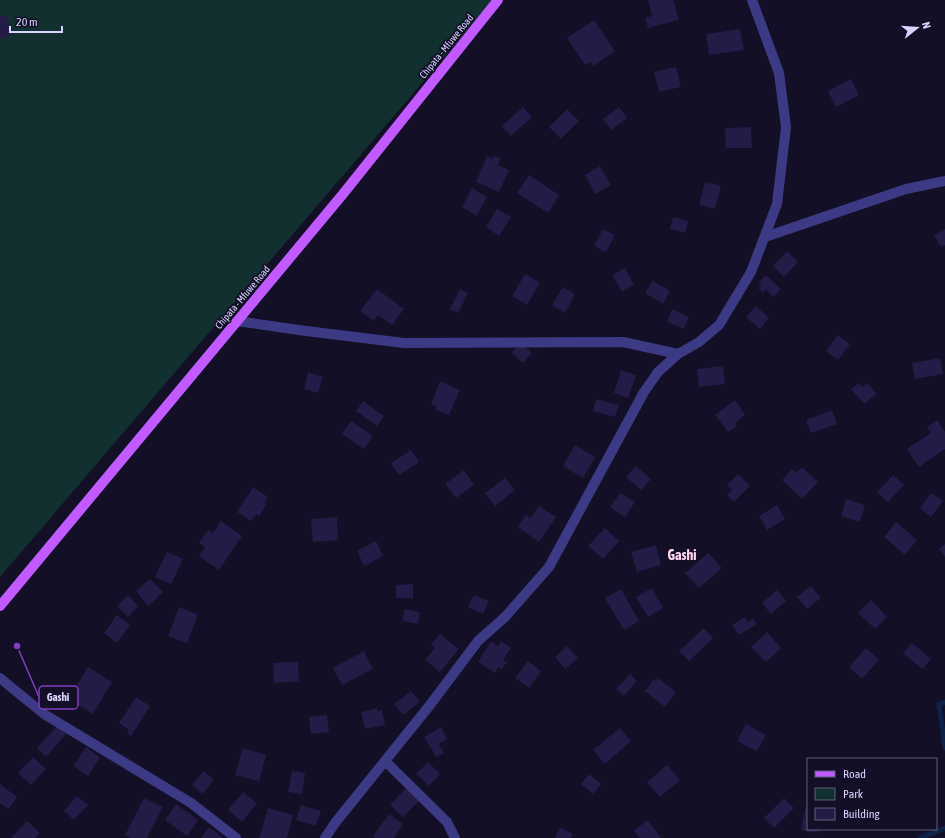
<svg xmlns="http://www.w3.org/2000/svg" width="945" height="838" viewBox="0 0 945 838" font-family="'Asap Condensed',sans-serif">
  <rect width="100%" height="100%" fill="#130f26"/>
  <path fill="#12302f" d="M0,0h493l-493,577z"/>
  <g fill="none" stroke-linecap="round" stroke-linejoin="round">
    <path stroke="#0c2248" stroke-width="5" d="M945,702l-6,2 6,44
      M920,838l25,-10"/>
  </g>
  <path fill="#241b47" d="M648,0h25l6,20 -31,8 -3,-10 7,-2z
    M6,15l7,20 -13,4v-22z
    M594,20l21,31 -22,15 -3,-4 -5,3 -18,-27z
    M740,29l4,21 -35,5 -3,-21z
    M676,67l5,20 -22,5 -5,-20z
    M851,79l8,16 -23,12 -8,-16z
    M523,107l9,10 -21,19 -9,-10z
    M619,107l8,11 -16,12 -8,-11z
    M567,109l12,12 -18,18 -12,-12z
    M751,127l1,21h-26l-1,-20z
    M487,156l5,3 2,-3 6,2 -2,7 11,5 -10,22 -23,-10z
    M600,166l11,19 -16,9 -10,-19z
    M529,175l30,20 -11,18 -31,-20z
    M705,182l16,4 -6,23 -16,-4z
    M472,188l15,9 -10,19 -15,-9z
    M497,209l14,8 -12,19 -13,-9z
    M673,217l15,4 -3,12 -15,-4z
    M603,229l12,6 -9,17 -12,-6z
    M945,229v16l-4,2 -7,-12z
    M787,251l11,11 -14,15 -11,-11z
    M625,268l9,17 -12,7 -10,-17z
    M525,274l15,9 -13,22 -15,-9z
    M766,275l15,14 -8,8 -7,-8 -3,4 -5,-5 3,-3 -2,-3z
    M653,281l17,10 -7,13 -18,-11z
    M563,287l12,7 -10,19 -13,-8z
    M377,289l27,20 -12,16 -14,-10 -4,6 -14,-10z
    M460,289l8,4 -10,20 -8,-4z
    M756,306l13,12 -9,11 -14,-12z
    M672,309l17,8 -5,12 -17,-7z
    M838,335l12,9 -12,16 -12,-9z
    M520,343l12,10 -9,10 -11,-10z
    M940,358l3,16 -28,5 -3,-16z
    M723,366l2,18 -26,3 -2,-18z
    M621,370l15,5 -8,23 -14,-5z
    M308,372l15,5 -5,16 -14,-4z
    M440,381l20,9 -11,25 -14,-6 2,-3 -6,-2z
    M859,383l3,4 6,-4 9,11 -13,10 -13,-15z
    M596,399l23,6 -4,12 -22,-6z
    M735,400l10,15 -10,8 2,3 -9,6 -13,-17z
    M363,401l21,15 -7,10 -21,-15z
    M832,410l5,14 -26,9 -5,-13z
    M937,420l8,12v17l-26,18 -12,-18 24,-16 -4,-6z
    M351,421l22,15 -9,13 -22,-15z
    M575,445l20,12 -12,21 -20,-12z
    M411,450l8,12 -20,13 -8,-12z
    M636,466l15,13 -10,11 -15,-13z
    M802,467l16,15 -16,17 -20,-19 10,-11 4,4z
    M464,470l10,15 -18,13 -11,-14z
    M738,474l12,12 -16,16 -7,-7 5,-5 -5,-5z
    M893,475l11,10 -16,17 -11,-10z
    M505,478l10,12 -20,16 -10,-13z
    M253,487l15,10 -4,6 3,1 -8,12 -3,-2 -5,7 -14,-9z
    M620,493l15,9 -10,15 -15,-10z
    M931,493l12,8 -12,16 -11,-9z
    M846,499l19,6 -5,17 -19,-6z
    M777,505l8,14 -18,11 -8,-14z
    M539,506l17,11 -17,25 -21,-15 8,-12 5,3z
    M337,517l1,23 -25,2 -2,-23z
    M221,521l21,15 -23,34 -20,-14 6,-9 -6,-4 9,-13 5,3z
    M896,522l21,18 -12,15 -21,-18z
    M605,528l14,13 -16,18 -15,-13z
    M376,541l7,15 -19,10 -7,-15z
    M945,544v13l-6,-8z
    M656,545l5,20 -24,7 -6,-20z
    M167,552l16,7 -12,25 -16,-7z
    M708,553l14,15 -23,20 -14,-15z
    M150,579l13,13 -15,14 -12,-15z
    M413,584v14h-17v-13z
    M811,586l10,12 -14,11 -10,-12z
    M652,588l11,20 -15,9 -12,-20z
    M621,589l18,32 -15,9 -19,-32z
    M777,590l9,11 -15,13 -9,-11z
    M128,595l10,11 -10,11 -11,-11z
    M474,595l15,6 -6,13 -15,-7z
    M871,600l16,17 -12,12 -17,-16z
    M179,607l19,8 -11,28 -19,-7z
    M405,609l15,3 -2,12 -16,-3z
    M117,615l13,10 -13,18 -13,-10z
    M745,617l3,5 5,-3 4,5 -18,11 -7,-10z
    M704,628l9,10 -24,23 -10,-10z
    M767,632l14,16 -15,14 -15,-15z
    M440,634l19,15 -19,23 -15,-12 10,-12 -4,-3z
    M491,641l7,5 3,-5 10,7 -8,12 4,2 -5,7 -4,-2 -3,6 -17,-11z
    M912,643l19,16 -9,10 -19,-16z
    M567,646l11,12 -13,11 -10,-12z
    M866,648l13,12 -17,19 -13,-12z
    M364,651l9,18 -31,16 -9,-17z
    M528,661l13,10 -12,17 -14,-10z
    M291,662h7l1,19 -25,2 -1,-20z
    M88,667l24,15 -19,32 -25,-15z
    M630,674l7,7 -13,15 -8,-7z
    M658,678l18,14 -11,15 -20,-16 9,-12 2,2z
    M411,691l9,11 -17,13 -9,-11z
    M136,697l14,9 -19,30 -4,-3 2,-3 -10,-7z
    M377,708l1,3 4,-1 3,15 -20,4 -4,-17z
    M327,715l2,17 -18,2 -2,-17z
    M746,724l20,11 -9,16 -20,-10z
    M57,726l9,8 -20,23 -9,-9z
    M441,727l6,12 -8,5 5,9 -8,4 -12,-20z
    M620,728l11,13 -26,23 -12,-14z
    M86,747l14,10 -12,19 -15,-10z
    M243,748l23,7 -7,26 -24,-6z
    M33,757l13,12 -15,16 -13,-12z
    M428,762l12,12 -11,12 -13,-12z
    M667,765l13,15 -20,17 -13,-15z
    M204,771l10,9 -11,14 -11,-9z
    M292,771l13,2 -3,21 -14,-2z
    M589,774l12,10 -8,10 -12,-10z
    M0,784l17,13 -8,12 -8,-5 -1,1z
    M406,788l13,13 -16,16 -13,-12z
    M243,792l14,11 -15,19 -14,-12z
    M77,796l11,9 -14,15 -10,-9z
    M144,798l19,9 -16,31h-16l-6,-3z
    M784,798l10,10 -20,20 -10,-10z
    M176,804l22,16 -11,16 -22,-16z
    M301,805l20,6 -5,15 -20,-6z
    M806,805l2,1v23h10l-1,4 -16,-3z
    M268,808l25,7 -6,23h-28z
    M389,814l14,10 -9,14h-18l-3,-2z
    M647,820l14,17 -1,1h-20l-6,-7z
    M27,821l13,12 -5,5h-22l-1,-1z
    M209,827l14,11h-22z
    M560,828l13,6 -2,4h-16z"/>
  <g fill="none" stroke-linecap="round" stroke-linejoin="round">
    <path stroke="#3d3a85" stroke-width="10" d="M765,237l141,-48 39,-8
      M237,321l69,10 98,12 219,-1 55,12
      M0,678l44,36 147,89 45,35
      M385,761l62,61 8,16
      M325,838l10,-15 95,-118 48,-64 27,-24 44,-50 95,-175 14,-20 20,-18 21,-12 20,-17 32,-53 26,-68 9,-77 -7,-54 -27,-73"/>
    <path stroke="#c25bff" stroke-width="10" d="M0,606l343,-412 155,-194"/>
  </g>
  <g text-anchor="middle" stroke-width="3.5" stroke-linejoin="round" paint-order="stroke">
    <g font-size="10" fill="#d9d4ff" stroke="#130f26">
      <text transform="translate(446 46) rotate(-51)" y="4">Chipata - Mfuwe Road</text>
      <text transform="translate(242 297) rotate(-50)" y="4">Chipata - Mfuwe Road</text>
    </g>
    <g font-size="14" font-weight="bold" fill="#ffd6f0" stroke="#130f26">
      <text x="682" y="560">Gashi</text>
    </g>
  </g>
  <path fill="none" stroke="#843dc5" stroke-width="1.5" d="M17 646L39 697"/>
  <circle fill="#843dc5" stroke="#130f26" stroke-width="1.5" cx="17" cy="646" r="4"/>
  <rect fill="#130f26" stroke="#843dc5" stroke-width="1.5" x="39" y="686" width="39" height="23" rx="4"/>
  <g font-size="11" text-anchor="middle" font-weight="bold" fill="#d9d4ff">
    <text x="58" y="701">Gashi</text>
  </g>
  <rect x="807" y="758" width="130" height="72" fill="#130f26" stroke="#625e7d"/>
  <rect x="815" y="771" width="20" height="6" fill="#c25bff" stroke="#625e7d"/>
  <text x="843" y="778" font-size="12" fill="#d9d4ff">Road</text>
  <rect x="815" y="788" width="20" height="12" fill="#12302f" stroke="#625e7d"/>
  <text x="843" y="798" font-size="12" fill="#d9d4ff">Park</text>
  <rect x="815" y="808" width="20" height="12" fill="#241b47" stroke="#625e7d"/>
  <text x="843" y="818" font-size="12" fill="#d9d4ff">Building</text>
  <g transform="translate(917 28) rotate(73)" stroke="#130f26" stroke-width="3" paint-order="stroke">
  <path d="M0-3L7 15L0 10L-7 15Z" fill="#d9d4ff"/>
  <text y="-6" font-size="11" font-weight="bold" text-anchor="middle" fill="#d9d4ff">N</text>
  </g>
  <path d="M10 26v6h52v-6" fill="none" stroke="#d9d4ff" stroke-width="2"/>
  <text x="16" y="26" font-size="12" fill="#d9d4ff" stroke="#130f26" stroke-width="3" paint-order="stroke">20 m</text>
</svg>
